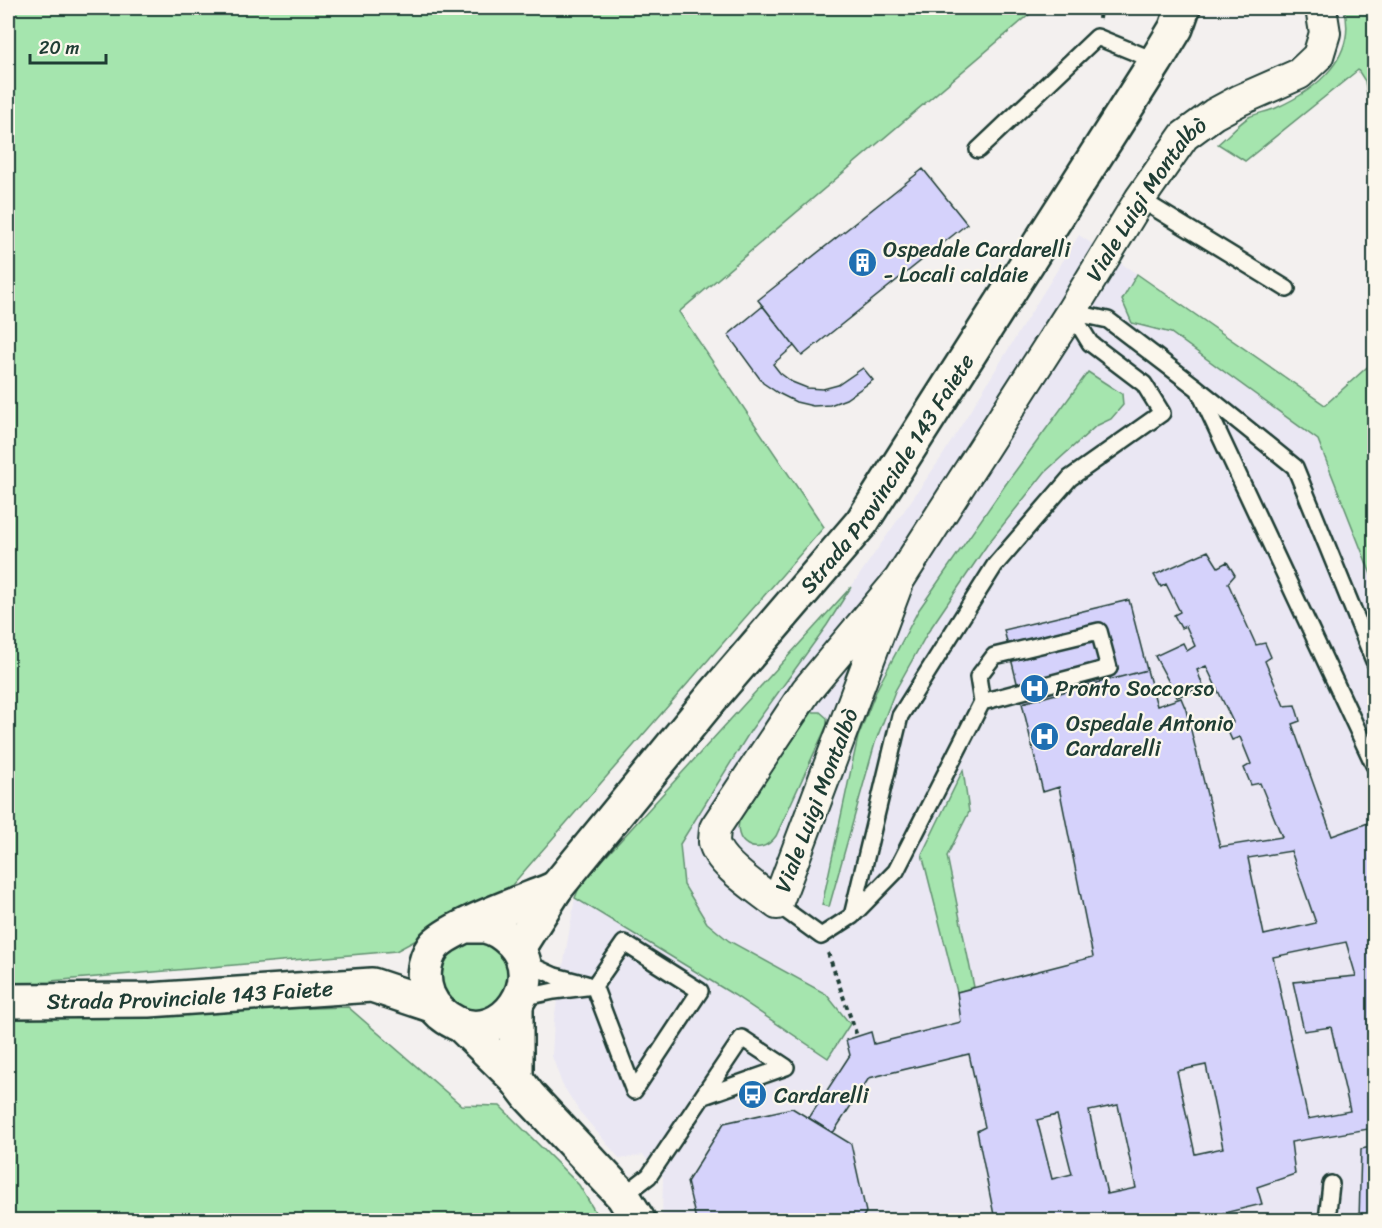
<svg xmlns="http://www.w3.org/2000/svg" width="1382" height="1228" viewBox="0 0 1382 1228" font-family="Sriracha,sans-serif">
  <rect width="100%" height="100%" fill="#f3f0ef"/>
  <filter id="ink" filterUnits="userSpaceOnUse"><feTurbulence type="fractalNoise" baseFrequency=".0167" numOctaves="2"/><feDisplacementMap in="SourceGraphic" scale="12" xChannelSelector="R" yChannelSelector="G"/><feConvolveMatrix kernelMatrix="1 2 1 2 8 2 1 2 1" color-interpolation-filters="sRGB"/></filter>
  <g filter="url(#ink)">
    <path fill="#eae7f3" d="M1079,235l58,39 -15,26 33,29 16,4 147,107 56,142v638h-712l1,-43 -20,-22 -23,4 -41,-48 -17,-27 -10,-28 2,-37 21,-121 5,-13 271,-298 90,-129z"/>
    <path fill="#a5e5ae" stroke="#629171" stroke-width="1.5" d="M8,8h1029l-358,304 145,215 -318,365 -110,59 -345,30 -10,35 307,-9 113,98 39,1 79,79 21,35h-592z
      M1344,8h30v134l-9,-61 -7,-11 -113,91 -27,-17c10,-8 20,-20 31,-27 8,-4 18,-5 27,-9 40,-18 82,-51 68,-100z
      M1137,274l188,131 49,-44v221l-56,-142 -147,-107 -39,-10 -10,-23z
      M1088,372l34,22 1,11 -12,14 -15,7 -51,46 -58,73 -59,87 -33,59 -20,52 -46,164 -7,-2 36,-168 19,-48 41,-78 90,-130z
      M851,587l-24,38 -76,105 -71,114 4,41 23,38 22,18 97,53 24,30 -22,34 -94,-63 -159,-97 5,-13z
      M812,712h8l7,6v7l-51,111c-17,24 -47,7 -35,-21z
      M963,770l6,42 -22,44 27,131 -17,5 -35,-138z
      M442 977a34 34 0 1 1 68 0a34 34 0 1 1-68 0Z"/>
    <path fill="#d5d2fb" stroke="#1f3d34" stroke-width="1.5" fill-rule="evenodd" d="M923,169l44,55 -165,132 -44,-56z
      M763,306l31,40 -21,18 7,9 12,9 15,6 16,1 15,-4 25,-17 10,12 -27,19 -16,6 -17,1 -17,-4 -18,-9 -15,-10 -35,-48z
      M1208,551l10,16 9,-5 8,13 -7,8 28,62 9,-2 6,14 -6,4 19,45 11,-1 5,16 -8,3 40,112 36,-13 6,15v16l-3,2 3,9v355h-15l2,-71 11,-2 -4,-18 -77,13 4,32 -38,13 5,17 -67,16h-200l-18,-89 8,-4 -16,-73 -100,24 -36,55 -24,-15 41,-63 -4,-15 25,-8 3,12 87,-22 -4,-30 136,-35 -34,-170 -16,5 -21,-89 125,-33 10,36 24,-8 5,12 34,137 62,-10 -22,-54 -9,2 -7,-17 7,-4 -11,-27 -8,3 -6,-13 7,-5 -27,-56 -9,4 6,16 -26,11 -22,-41 28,-13 4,8 8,-5 -9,-20 -5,2 -7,-13 6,-3 -14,-28 -5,3 -7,-12zM1291,851l25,72 -52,12 -16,-77zM1346,942l10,34 -63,6 11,49 27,-4 19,84 -42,8 -35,-162zM1206,1065l17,83 -28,6 -18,-83zM1118,1105l18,83 -29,6 -18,-83zM1057,1115l15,59 -20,5 -15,-59z
      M1129,600l18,70 -125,33 -18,-73z
      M792,1108l59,36 15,68 -5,8h-165l-9,-38 37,-59z"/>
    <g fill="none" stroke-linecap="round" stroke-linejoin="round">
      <defs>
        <path id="lane" d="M978,150l119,-113 59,24
          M1140,199l147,90
          M1071,312l37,8 89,68 98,79 79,194
          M1200,393l174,372
          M777,904l44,32 31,-20 44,-45 86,-169 -4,-25 16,-21 105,-25 10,37 -127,34
          M852,916l48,-200 95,-151 75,-87 92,-65 -18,-29 -54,-41 -19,-31
          M524,962l31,14 31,8
          M521,998l33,-7 40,-5 30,-43 76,48 -66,100 -40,-105
          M704,1096l82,-29
          M623,1196l26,-20 93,-138 44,29
          M1327,1220l4,-36"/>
        <g id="street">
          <path id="s1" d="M899,580l-122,324c-17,-14 -59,-40 -63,-62 0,-4 1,-10 1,-14l91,-137 93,-111 172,-268 69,-113 44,-63 30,-22 26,-14 59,-26 19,-18 7,-23 -4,-25"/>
        </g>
        <g id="secondary">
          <path d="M466,926c6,0 13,0 19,0 10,2 20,9 27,16 36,37 -8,103 -56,81 -13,-6 -22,-14 -28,-28 -6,-15 -5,-34 5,-48 13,-19 98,-48 123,-59"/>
          <path id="s2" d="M518,948l38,-60 157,-192 149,-174 294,-461 20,-33 7,-20"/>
          <path id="s3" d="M8,1001l141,-1 223,-15 60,20"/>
          <path d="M462,1026l54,53 13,17 94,100 15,24"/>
          <path d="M516,1079v-72"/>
        </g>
      </defs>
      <use href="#lane" stroke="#1f3d34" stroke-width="20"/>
      <use href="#street" stroke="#1f3d34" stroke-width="34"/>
      <use href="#secondary" stroke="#1f3d34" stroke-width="38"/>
      <path stroke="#1f3d34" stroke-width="4" stroke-dasharray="4.5 4.5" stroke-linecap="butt" d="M1099,19l1,-11
        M828,953l29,83"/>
      <use href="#lane" stroke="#fbf7ec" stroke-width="15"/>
      <use href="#street" stroke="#fbf7ec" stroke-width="30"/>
      <use href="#secondary" stroke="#fbf7ec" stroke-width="33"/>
    </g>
  </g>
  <defs>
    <symbol id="building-disc" viewBox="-11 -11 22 22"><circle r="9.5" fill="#1f6fb2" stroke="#fbf7ec"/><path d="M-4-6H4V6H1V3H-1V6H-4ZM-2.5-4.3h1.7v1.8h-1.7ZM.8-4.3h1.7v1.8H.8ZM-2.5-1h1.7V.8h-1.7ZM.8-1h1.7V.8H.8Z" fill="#fff"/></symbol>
    <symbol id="hospital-disc" viewBox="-11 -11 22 22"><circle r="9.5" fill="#1f6fb2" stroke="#fbf7ec"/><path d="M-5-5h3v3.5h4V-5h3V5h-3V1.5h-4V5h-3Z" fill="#fff"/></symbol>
    <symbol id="bus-disc" viewBox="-11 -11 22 22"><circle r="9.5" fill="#1f6fb2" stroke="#fbf7ec"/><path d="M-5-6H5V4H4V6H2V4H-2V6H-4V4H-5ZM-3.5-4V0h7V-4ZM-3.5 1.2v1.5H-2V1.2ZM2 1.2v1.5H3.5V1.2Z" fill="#fff"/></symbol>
  </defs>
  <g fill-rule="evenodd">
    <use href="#building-disc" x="846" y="246" width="33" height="33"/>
    <use href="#hospital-disc" x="1018" y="672" width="33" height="33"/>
    <use href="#hospital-disc" x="1028" y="720" width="33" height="33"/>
    <use href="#bus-disc" x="736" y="1078" width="33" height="33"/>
  </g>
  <g text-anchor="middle" stroke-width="4.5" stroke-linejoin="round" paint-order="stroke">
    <g font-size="22" fill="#1f3d34" stroke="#fbf7ec">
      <text dy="8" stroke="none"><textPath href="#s1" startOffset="1214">Viale Luigi Montalbò</textPath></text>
      <text dy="8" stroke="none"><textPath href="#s2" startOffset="602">Strada Provinciale 143 Faiete</textPath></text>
      <text transform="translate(816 800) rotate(-69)" y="8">Viale Luigi Montalbò</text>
      <text dy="8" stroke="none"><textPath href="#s3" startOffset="182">Strada Provinciale 143 Faiete</textPath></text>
    </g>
    <g font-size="22" fill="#1f3d34" stroke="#fbf7ec" text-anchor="start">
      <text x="883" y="257">Ospedale Cardarelli<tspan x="883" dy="25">- Locali caldaie</tspan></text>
      <text x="1055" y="696">Pronto Soccorso</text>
      <text x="1066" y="731">Ospedale Antonio<tspan x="1066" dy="25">Cardarelli</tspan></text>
      <text x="774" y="1103">Cardarelli</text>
    </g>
  </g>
  <rect width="1382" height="1228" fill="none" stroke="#fbf7ec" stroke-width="30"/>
  <rect x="15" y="15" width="1352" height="1198" fill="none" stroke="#1f3d34" stroke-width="2" filter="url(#ink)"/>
  <path d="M30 54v9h76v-9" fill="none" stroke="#1f3d34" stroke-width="3"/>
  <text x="39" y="54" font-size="18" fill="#1f3d34" stroke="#fbf7ec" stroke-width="4.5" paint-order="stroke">20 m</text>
</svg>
